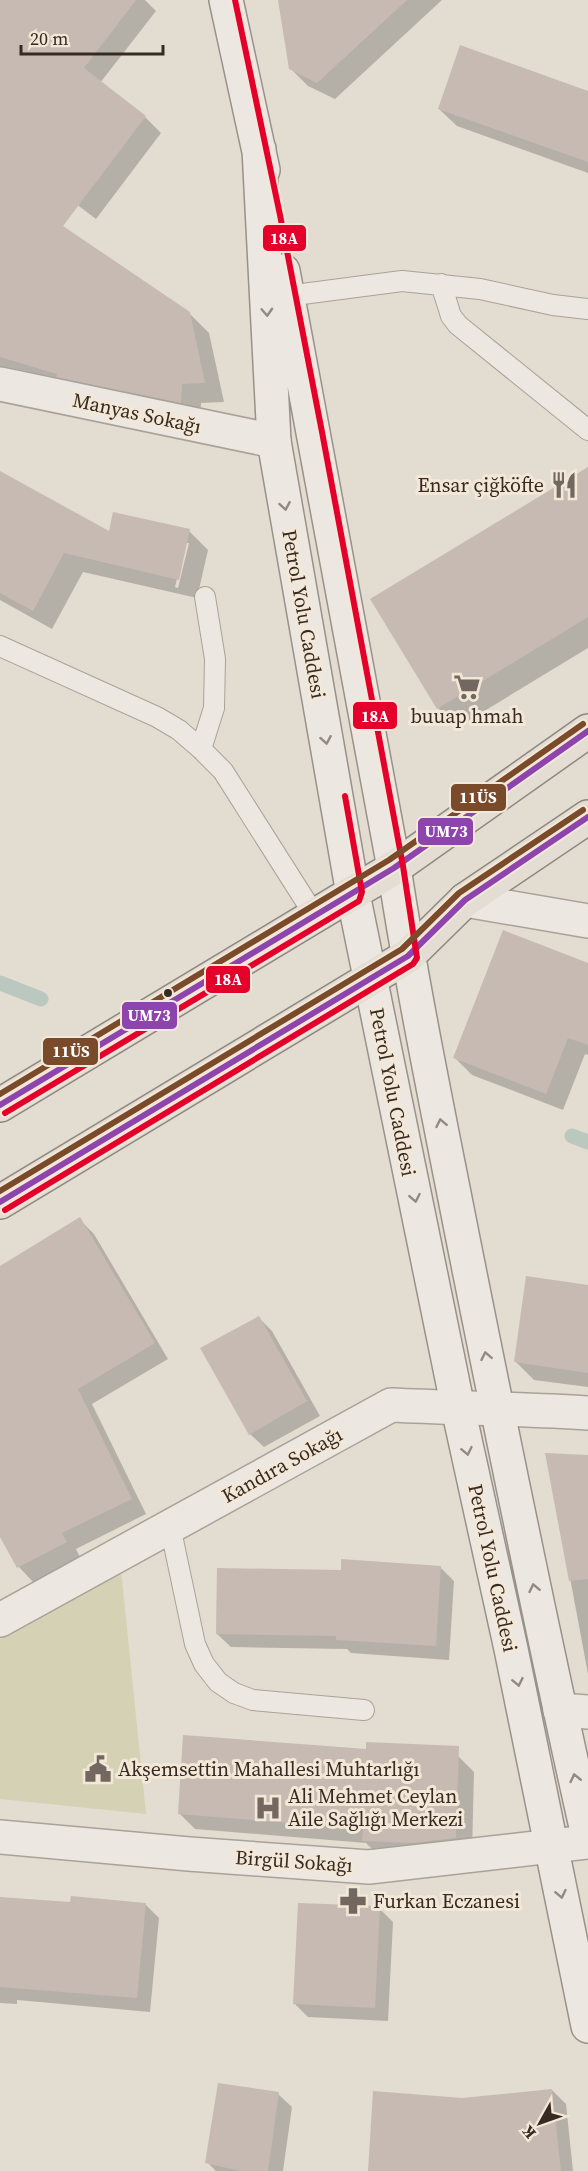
<svg xmlns="http://www.w3.org/2000/svg" width="588" height="2171" viewBox="0 0 588 2171" font-family="'Source Serif 4',serif">
  <rect width="100%" height="100%" fill="#e3dcd1"/>
  <path fill="#d4d1b5" d="M121,1570l25,244 -146,-15v-160z"/>
  <path fill="#0003" fill-rule="evenodd" d="M21,0h124l11,11 -56,72 45,34 16,16 -65,86 -96,-73v-140z
    M279,0h163l-107,99 -27,-13 -17,-17z
    M588,93v80l-131,-47 -18,-17z
    M0,204l189,109 20,20 15,69 -23,1 -1,18 -200,-50z
    M588,469v179l-130,79 -20,-19z
    M0,473l110,60 79,-2 19,19 -11,48 -114,-26 -31,57 -52,-29zM186,543h3l-11,45 -3,-1z
    M588,965v90l-3,-1 -22,56 -91,-35 -17,-17z
    M79,1219l15,15 74,125 -76,45 54,110 -70,35 4,8 -47,25 -14,-15 -19,-33v-266z
    M588,1286v101l-54,-7 -18,-18z
    M258,1317l14,14 48,85 -56,31 -14,-13z
    M547,1455l41,2v217z
    M440,1567l14,14 -5,79 -98,-7 -4,-4 -116,-2 -14,-13 125,-62z
    M367,1751l91,5 16,16 -2,82 -92,3 -14,-14 -171,-14 -16,-16z
    M0,1899l72,4 73,1 14,14 -9,94 -133,-12v4l-17,-1z
    M379,1908l14,14 -5,99 -80,-4 -13,-13z
    M552,2090l14,14 7,67h-204l93,-72z
    M278,2094l14,13 -9,64h-67l-9,-9z"/>
  <g fill="none" stroke-linecap="round" stroke-linejoin="round">
    <path stroke="#bbc8bf" stroke-width="15" d="M0,983l41,16
      M572,1136l16,6"/>
  </g>
  <path fill="#c7bab2" d="M0,0h136l-52,68 62,48 -83,110 127,86 15,71 -23,1 -1,19 -125,-26 1,-3 -57,-17z
    M278,0h129l-90,83 -28,-14z
    M460,45l128,46v71l-150,-53z
    M588,467v150l-151,92 -67,-110z
    M0,471l109,60 4,-19 77,17 -11,51 -115,-27 -31,58 -33,-18z
    M503,930l85,33v82l-20,-7 -22,56 -93,-36z
    M80,1217l75,126 -77,46 54,110 -70,34 5,9 -50,26 -17,-31v-271z
    M526,1276l62,9v88l-74,-11z
    M259,1316l48,85 -58,34 -49,-87z
    M545,1453l43,2v124l-19,2z
    M341,1559l100,7 -5,80 -100,-6v-4l-120,-2 1,-66 124,2z
    M183,1735l183,14v-7l93,4 -3,92 -43,5 -51,-2 1,-12 -185,-15z
    M71,1896l75,7 -9,95 -137,-11v-90l70,5z
    M298,1903l82,3 -5,102 -82,-4z
    M218,2083l61,9 -11,79h-28l-35,-8z
    M552,2089l9,82h-193l5,-80 89,7z"/>
  <g fill="none" stroke-linecap="round" stroke-linejoin="round">
    <defs>
      <path id="lane" d="M441,284l10,32 7,9 130,105
        M287,296l115,-15 78,8 73,16 35,4
        M0,646l157,71 22,13 22,19 22,22 92,145
        M201,749l13,-41 1,-49 -10,-62
        M170,1526l25,118 9,20 14,18 16,11 19,7 111,10"/>
      <path id="street" d="M0,384l274,57
        M465,900l123,21
        M0,1620l391,-215c65,3 131,4 197,8
        M560,1710l28,2
        M0,1837l189,17 180,13 219,-25"/>
      <path id="secondary" d="M226,0l37,170
        M259,149l15,292 79,453 105,514 53,241 77,377
        M283,271l111,597c19,123 44,244 68,366 40,201 81,402 126,602"/>
      <path id="primary" d="M0,1105l394,-237 194,-137
        M0,1202l408,-246 57,-56 123,-83"/>
    </defs>
    <use href="#lane" stroke="#a9a299" stroke-width="22"/>
    <use href="#street" stroke="#a9a299" stroke-width="36"/>
    <use href="#secondary" stroke="#99918a" stroke-width="36"/>
    <use href="#primary" stroke="#8e8780" stroke-width="36"/>
    <use href="#lane" stroke="#ece8e1" stroke-width="20"/>
    <use href="#street" stroke="#ece8e1" stroke-width="33"/>
    <use href="#secondary" stroke="#ece8e1" stroke-width="33"/>
    <use href="#primary" stroke="#e3ddd4" stroke-width="33"/>
    <defs>
      <path id="bus-1" d="M0,1105l394,-237 194,-137
        M0,1202l408,-246 57,-56 123,-83"/>
      <path id="bus-2" d="M5,1113l354,-212 3,-9 -17,-96
        M5,1210l408,-246 4,-6 -14,-92 -81,-434 -42,-217 -45,-215"/>
      <path id="bus-3" d="M0,1094l389,-234 194,-136
        M0,1191l402,-242 57,-56 124,-83"/>
    </defs>
    <use href="#bus-1" stroke="#f3e8d8" stroke-width="10"/>
    <use href="#bus-2" stroke="#f3e8d8" stroke-width="10"/>
    <use href="#bus-3" stroke="#f3e8d8" stroke-width="10"/>
    <use href="#bus-1" stroke="#8e44ad" stroke-width="6"/>
    <use href="#bus-2" stroke="#e4002b" stroke-width="6"/>
    <use href="#bus-3" stroke="#7a4b2a" stroke-width="6"/>
  </g>
  <defs><path id="oneway-chevron" d="M-2-3.5L2.5 0L-2 3.5" fill="none" stroke-width="1.6" stroke-linecap="round" stroke-linejoin="round" transform="scale(1.5)"/></defs>
  <g stroke="#928982">
    <use href="#oneway-chevron" transform="translate(267 312) rotate(87)"/>
    <use href="#oneway-chevron" transform="translate(285 506) rotate(80)"/>
    <use href="#oneway-chevron" transform="translate(326 740) rotate(80)"/>
    <use href="#oneway-chevron" transform="translate(441 1123) rotate(-101)"/>
    <use href="#oneway-chevron" transform="translate(415 1198) rotate(79)"/>
    <use href="#oneway-chevron" transform="translate(486 1356) rotate(-101)"/>
    <use href="#oneway-chevron" transform="translate(467 1451) rotate(78)"/>
    <use href="#oneway-chevron" transform="translate(534 1588) rotate(-102)"/>
    <use href="#oneway-chevron" transform="translate(518 1682) rotate(78)"/>
    <use href="#oneway-chevron" transform="translate(575 1778) rotate(-103)"/>
    <use href="#oneway-chevron" transform="translate(561 1894) rotate(78)"/>
  </g>
  <defs>
    <symbol id="restaurant-bare" viewBox="-9 -9 18 18"><path d="M-5-6h1v4h1v-4h1v4h1v-4h1v5L-1.5 .5V6h-2V.5L-5-1ZM5-6V6H3V1.5H1.5Q1.5-4 5-6Z" fill="#73685f" stroke="#f3e8d8" stroke-width="2.5" paint-order="stroke"/></symbol>
    <symbol id="supermarket-bare" viewBox="-9 -9 18 18"><path d="M-6-5.5h2.5l.6 2H6L4.5 2H-2.5L-4.4-4H-6ZM-1.5 3.2a1.3 1.3 0 1 0 .1 0ZM3 3.2a1.3 1.3 0 1 0 .1 0Z" fill="#73685f" stroke="#f3e8d8" stroke-width="2.5" paint-order="stroke"/></symbol>
    <symbol id="civic-bare" viewBox="-9 -9 18 18"><path d="M-.6-6.5H3V-4.5H.6V-3L4-1V1h2V6H-6V1h2V-1L-.6-3ZM-1.2 2.5V6h2.4V2.5Z" fill="#73685f" stroke="#f3e8d8" stroke-width="2.5" paint-order="stroke"/></symbol>
    <symbol id="hospital-bare" viewBox="-9 -9 18 18"><path d="M-5-5h3v3.5h4V-5h3V5h-3V1.5h-4V5h-3Z" fill="#73685f" stroke="#f3e8d8" stroke-width="2.5" paint-order="stroke"/></symbol>
    <symbol id="pharmacy-bare" viewBox="-9 -9 18 18"><path d="M-2-6h4v4h4v4h-4v4h-4v-4h-4v-4h4Z" fill="#73685f" stroke="#f3e8d8" stroke-width="2.5" paint-order="stroke"/></symbol>
  </defs>
  <g fill-rule="evenodd">
    <use href="#restaurant-bare" x="545" y="466" width="38" height="38"/>
    <use href="#supermarket-bare" x="448" y="668" width="38" height="38"/>
    <use href="#civic-bare" x="79" y="1750" width="38" height="38"/>
    <use href="#hospital-bare" x="249" y="1789" width="38" height="38"/>
    <use href="#pharmacy-bare" x="334" y="1882" width="38" height="38"/>
  </g>
  <circle fill="#372a22" stroke="#f3e8d8" stroke-width="2" cx="168" cy="993" r="5"/>
  <g text-anchor="middle" stroke-width="6" stroke-linejoin="round" paint-order="stroke">
    <g font-size="20" fill="#372a22" stroke="#f3e8d8">
      <text transform="translate(137 413) rotate(12)" y="7">Manyas Sokağı</text>
      <text transform="translate(304 614) rotate(80)" y="7">Petrol Yolu Caddesi</text>
      <text transform="translate(393 1092) rotate(79)" y="7">Petrol Yolu Caddesi</text>
      <text transform="translate(282 1465) rotate(-29)" y="7">Kandıra Sokağı</text>
      <text transform="translate(493 1568) rotate(78)" y="7">Petrol Yolu Caddesi</text>
      <text transform="translate(294 1861) rotate(4)" y="7">Birgül Sokağı</text>
    </g>
    <g font-size="20" fill="#372a22" stroke="#f3e8d8" text-anchor="start">
      <text x="544" y="492" text-anchor="end">Ensar çiğköfte</text>
      <text x="467" y="723" text-anchor="middle">buuap hmah</text>
      <text x="118" y="1776">Akşemsettin Mahallesi Muhtarlığı</text>
      <text x="288" y="1803">Ali Mehmet Ceylan<tspan x="288" dy="23">Aile Sağlığı Merkezi</tspan></text>
      <text x="373" y="1908">Furkan Eczanesi</text>
    </g>
  </g>
  <g stroke="#f3e8d8" stroke-width="2">
    <rect x="262" y="224" width="45" height="28" rx="6" fill="#e4002b"/>
    <rect x="352" y="701" width="46" height="29" rx="6" fill="#e4002b"/>
    <rect x="450" y="783" width="57" height="29" rx="6" fill="#7a4b2a"/>
    <rect x="417" y="817" width="57" height="29" rx="6" fill="#8e44ad"/>
    <rect x="205" y="965" width="46" height="29" rx="6" fill="#e4002b"/>
    <rect x="121" y="1001" width="57" height="29" rx="6" fill="#8e44ad"/>
    <rect x="42" y="1037" width="57" height="29" rx="6" fill="#7a4b2a"/>
  </g>
  <g font-size="16" text-anchor="middle" font-weight="bold" fill="#fff">
    <text x="284" y="244">18A</text>
    <text x="375" y="722">18A</text>
    <text x="478" y="803">11ÜS</text>
    <text x="446" y="837">UM73</text>
    <text x="228" y="985">18A</text>
    <text x="149" y="1021">UM73</text>
    <text x="71" y="1057">11ÜS</text>
  </g>
  <g transform="translate(540 2123) rotate(230)" stroke="#f3e8d8" stroke-width="4.5" paint-order="stroke">
  <path d="M0-4.5L10 22L0 15L-10 22Z" fill="#372a22"/>
  <text y="-9" font-size="16" font-weight="bold" text-anchor="middle" fill="#372a22">K</text>
  </g>
  <path d="M21 45v9h142v-9" fill="none" stroke="#372a22" stroke-width="3"/>
  <text x="30" y="45" font-size="18" fill="#372a22" stroke="#f3e8d8" stroke-width="4.5" paint-order="stroke">20 m</text>
</svg>
